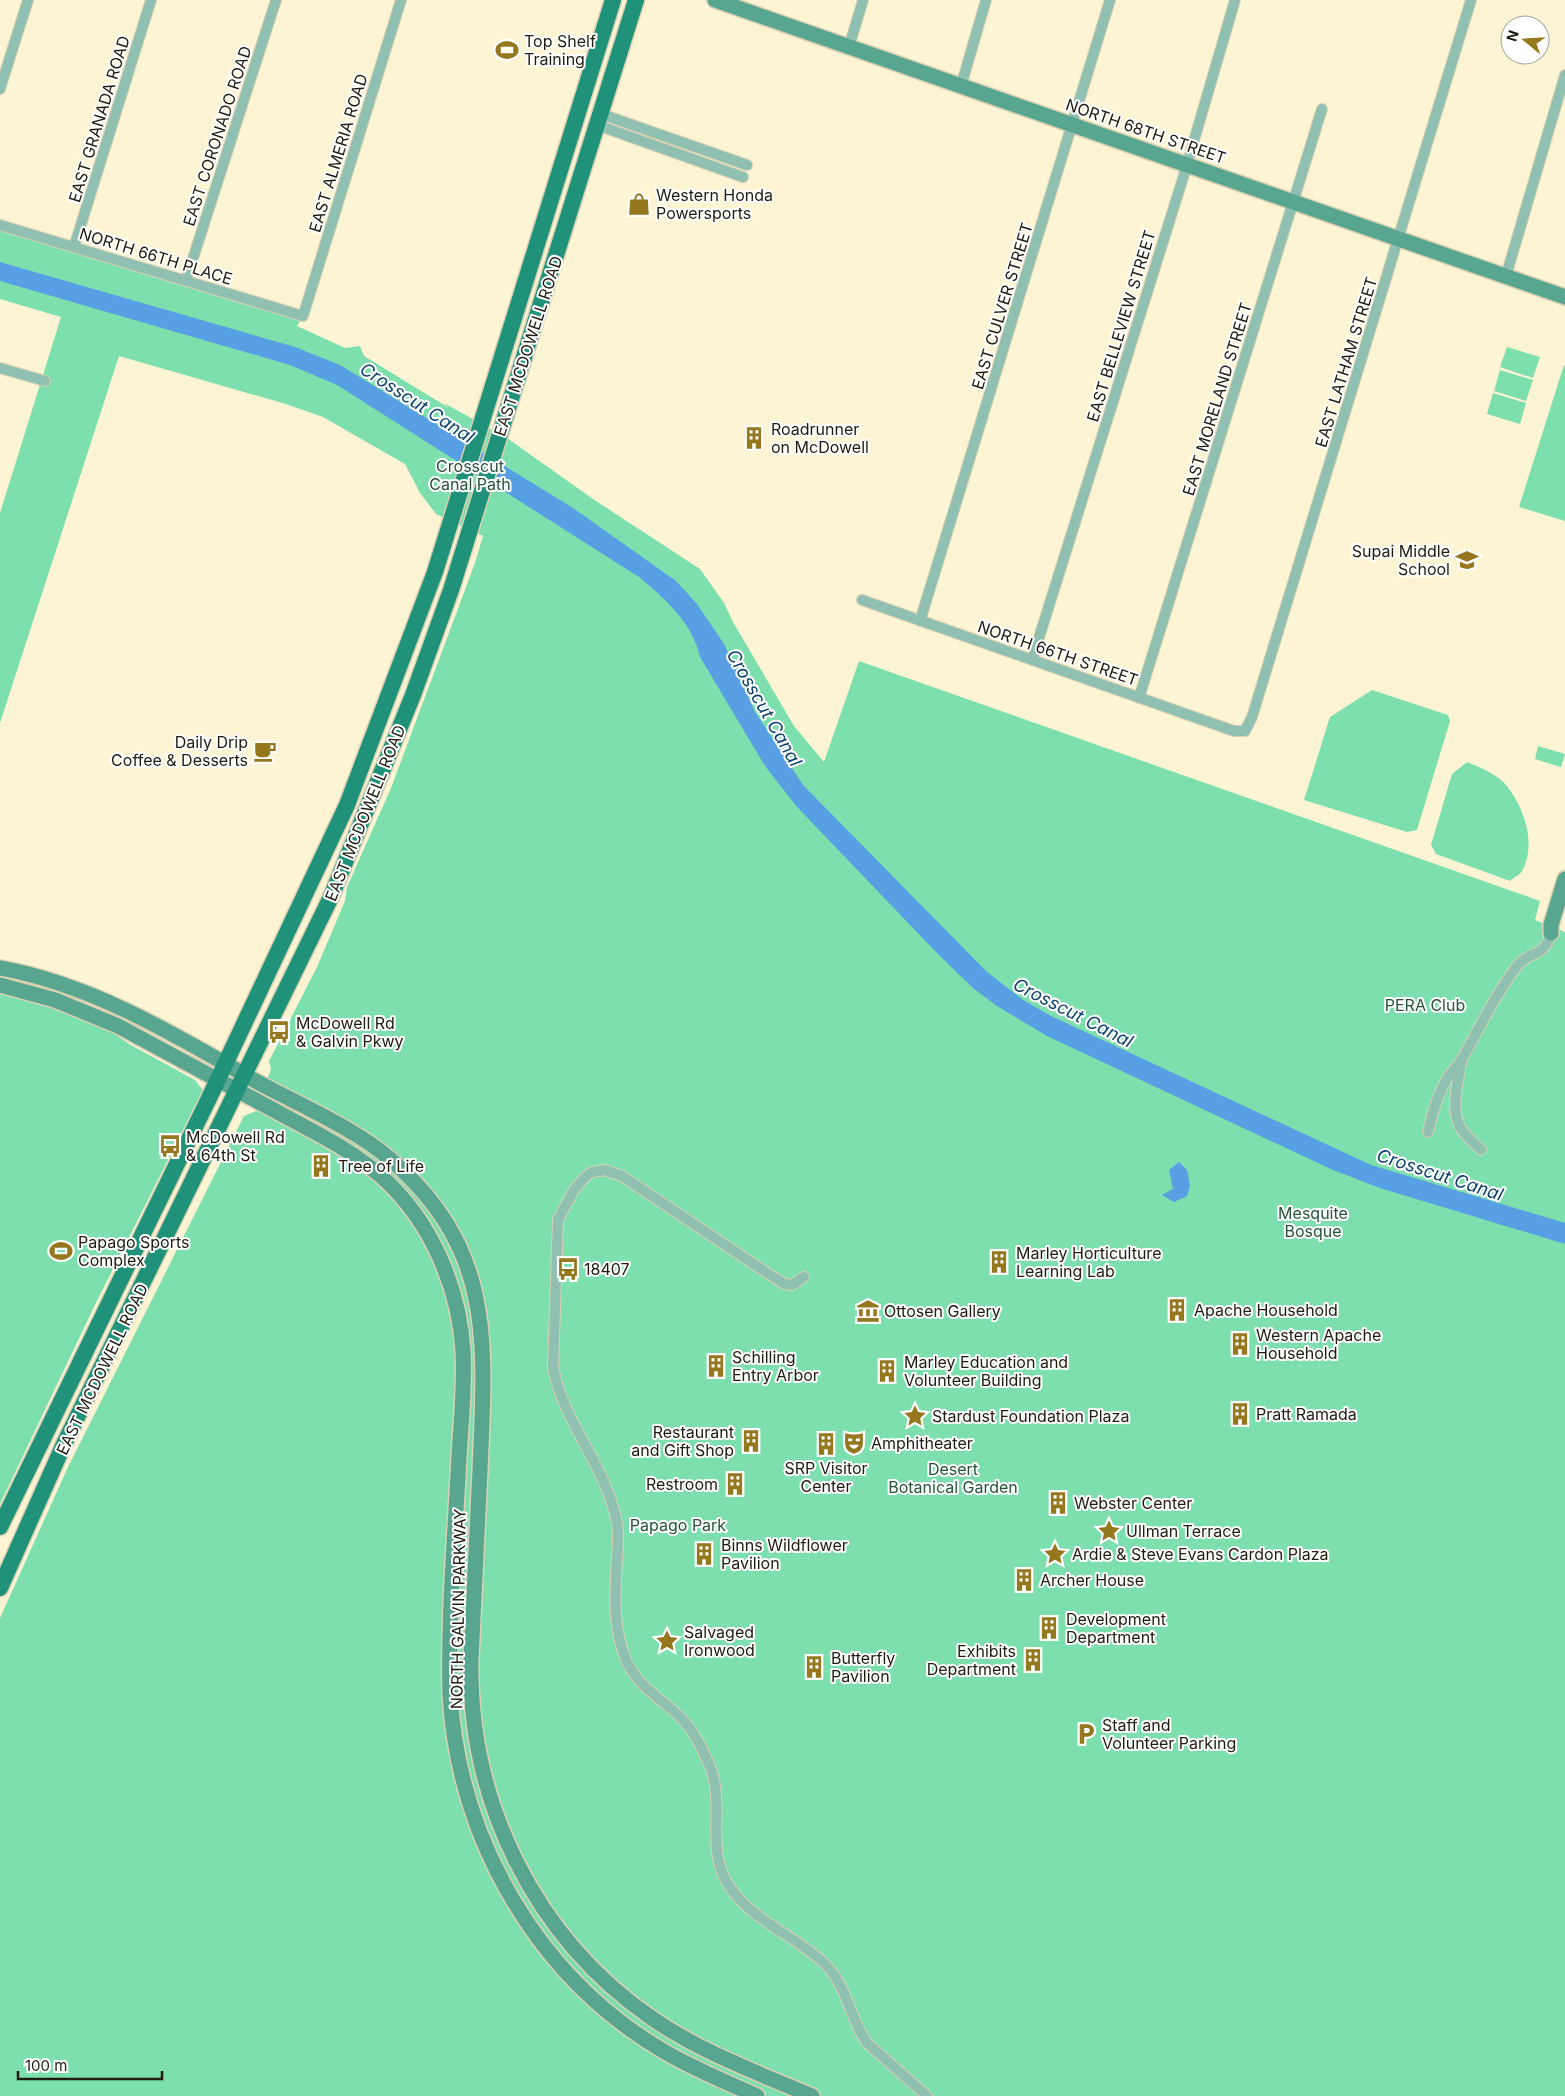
<svg xmlns="http://www.w3.org/2000/svg" width="1565" height="2096" viewBox="0 0 1565 2096" font-family="Inter,sans-serif">
  <rect width="100%" height="100%" fill="#fdf4d4"/>
  <path fill="#7cdfad" d="M0,225l303,91 -6,10 48,22 15,-2 4,10 85,52 -5,-5 63,35 86,61 107,70 24,34 9,19 61,104 30,36 35,-101 681,240 -5,19 30,12v1164h-1565v-478l68,-151 176,-351 12,-5 15,-42 -2,-8 48,-94 28,-66 2,-14 44,-99 84,-225 8,-27 -47,-22 -16,-21 -15,-29 -82,-47 -37,-13 -167,-48 -119,367v-210l61,-196 -61,-18z
    M1507,347l33,10 -7,21 -33,-11z
    M1564,365l1,1v155l-46,-14z
    M1500,370l33,10 -7,21 -32,-10z
    M1493,393l33,10 -6,21 -33,-10z
    M1372,690l76,25 2,6 -33,109 -10,2 -103,-32 26,-83z
    M1538,746l27,8 -4,13 -26,-8z
    M1467,762c14,6 30,12 40,24 17,22 30,58 15,85 -2,4 -9,7 -12,10l-74,-27 -5,-9 21,-71z
    M0,991l58,17 49,20 22,16 66,36 8,10 -109,217 -94,197z"/>
  <path fill="#589fe3" d="M0,262l295,85 45,18 233,143 103,73 21,23 27,40 31,68 48,73 184,187 36,28 28,16 320,149 194,58v21l-185,-56 -47,-18 -286,-134 -50,-30 -24,-18 -35,-34 -141,-147 -32,-41 -65,-109c-7,-34 -36,-59 -61,-80l-302,-192 -47,-20 -290,-84z
    M1179,1162l8,8 3,16 -3,10 -13,6 -12,-7 11,-6 -4,-19z"/>
  <g fill="none" stroke-linecap="round" stroke-linejoin="round">
    <defs>
      <path id="street" d="M849,47l14,-47
        M961,86l25,-86
        M0,89l28,-89
        M601,114l146,51
        M597,125l146,52
        M0,225l303,91 98,-316
        M74,247l77,-247
        M1506,276l59,-201
        M186,280l90,-280
        M0,368l45,13
        M862,600l372,131h11l7,-14 219,-717
        M920,621l190,-621
        M1032,660l151,-482 52,-178
        M1139,698l183,-589
        M1461,1063c-3,21 -12,47 1,67 5,7 13,14 19,20
        M1428,1132c4,-18 10,-39 20,-55 4,-6 10,-11 14,-18 18,-32 33,-64 55,-93 14,-17 27,-7 34,-33
        M767,1273l-145,-97 -17,-6 -12,2 -7,4 -12,14 -16,30 -5,147c10,56 54,100 64,156 2,11 1,23 0,35 -2,36 -5,70 10,104 12,25 33,36 52,54 15,14 24,34 32,53 13,36 -4,78 15,112 22,39 68,53 99,83 22,22 25,55 42,79l60,53
        M770,1275l15,9 7,1 12,-8"/>
      <path id="secondary" d="M715,0l850,297
        M1551,933v-8l14,-46
        M0,968c90,16 174,66 252,111 43,24 101,48 138,80 106,91 95,186 90,311 -3,63 -6,126 -9,189 -3,143 64,279 182,360 48,33 105,54 159,77
        M0,985l55,15 63,26 202,109c22,12 43,25 62,42 49,44 77,110 81,174 2,35 -2,71 -4,106 -4,79 -11,159 -9,238 9,146 88,283 215,357 29,17 61,30 92,44"/>
      <path id="primary" d="M0,1527l212,-435 135,-287 88,-233 178,-572
        M0,1588l64,-144 267,-547 82,-202 38,-105 185,-590"/>
    </defs>
    <use href="#street" stroke="#d9d1b4" stroke-width="12"/>
    <use href="#secondary" stroke="#d9d1b4" stroke-width="18"/>
    <use href="#primary" stroke="#d9d1b4" stroke-width="19"/>
    <use href="#street" stroke="#8fc0b1" stroke-width="10"/>
    <use href="#secondary" stroke="#58a690" stroke-width="15"/>
    <use href="#primary" stroke="#1f9279" stroke-width="16"/>
  </g>
  <defs>
    <symbol id="stadium-bare" viewBox="-9 -9 18 18"><path d="M0-5a6.5 5 0 1 0 0 10a6.5 5 0 1 0 0-10ZM-3.5-1.8h7v3.6h-7Z" fill="#95771e" stroke="#fff" stroke-width="2.5" paint-order="stroke"/></symbol>
    <symbol id="shop-bare" viewBox="-9 -9 18 18"><path d="M-5-2.5h2.3a2.7 3.5 0 0 1 5.4 0H5L5.5 6h-11ZM-1.5-2.5h3a1.5 2.3 0 0 0-3 0Z" fill="#95771e" stroke="#fff" stroke-width="2.5" paint-order="stroke"/></symbol>
    <symbol id="building-bare" viewBox="-9 -9 18 18"><path d="M-4-6H4V6H1V3H-1V6H-4ZM-2.5-4.3h1.7v1.8h-1.7ZM.8-4.3h1.7v1.8H.8ZM-2.5-1h1.7V.8h-1.7ZM.8-1h1.7V.8H.8Z" fill="#95771e" stroke="#fff" stroke-width="2.5" paint-order="stroke"/></symbol>
    <symbol id="school-bare" viewBox="-9 -9 18 18"><path d="M0-5L7-2L0 1L-7-2ZM-4 1L0 2.5L4 1V4Q0 6-4 4Z" fill="#95771e" stroke="#fff" stroke-width="2.5" paint-order="stroke"/></symbol>
    <symbol id="cafe-bare" viewBox="-9 -9 18 18"><path d="M-5.5-4.5H6V0H3Q3 3.5 0 3.5H-2.5Q-5.5 3.5-5.5 0ZM3-3.2v2h1.7v-2ZM-6 4.5H4V6H-6Z" fill="#95771e" stroke="#fff" stroke-width="2.5" paint-order="stroke"/></symbol>
    <symbol id="bus-bare" viewBox="-9 -9 18 18"><path d="M-5-6H5V4H4V6H2V4H-2V6H-4V4H-5ZM-3.5-4V0h7V-4ZM-3.5 1.2v1.5H-2V1.2ZM2 1.2v1.5H3.5V1.2Z" fill="#95771e" stroke="#fff" stroke-width="2.5" paint-order="stroke"/></symbol>
    <symbol id="museum-bare" viewBox="-9 -9 18 18"><path d="M0-6L6-3V-2H-6V-3ZM-5-1h2V3h-2ZM-1-1h2V3h-2ZM3-1h2V3H3ZM-6 4H6V6H-6Z" fill="#95771e" stroke="#fff" stroke-width="2.5" paint-order="stroke"/></symbol>
    <symbol id="sight-bare" viewBox="-9 -9 18 18"><path d="M0-6L1.8-2.2L6-1.7L2.9 1.2L3.7 5.4L0 3.3L-3.7 5.4L-2.9 1.2L-6-1.7L-1.8-2.2Z" fill="#95771e" stroke="#fff" stroke-width="2.5" paint-order="stroke"/></symbol>
    <symbol id="theatre-bare" viewBox="-9 -9 18 18"><path d="M-5-5.5Q0-4 5-5.5V0Q5 5 0 6Q-5 5-5 0ZM-3.3-2.5H-1v1.5H-3.3ZM1-2.5H3.3v1.5H1ZM-2.8 1Q0 5.5 2.8 1Z" fill="#95771e" stroke="#fff" stroke-width="2.5" paint-order="stroke"/></symbol>
    <symbol id="parking-bare" viewBox="-9 -9 18 18"><path d="M-3.5-5.5H1a3.5 3.5 0 0 1 0 7H-1V5.5H-3.5ZM-1-3.4V-.6H.8a1.4 1.4 0 0 0 0-2.8Z" fill="#95771e" stroke="#fff" stroke-width="2.5" paint-order="stroke"/></symbol>
  </defs>
  <g fill-rule="evenodd">
    <use href="#stadium-bare" x="491" y="34" width="32" height="32"/>
    <use href="#shop-bare" x="623" y="188" width="32" height="32"/>
    <use href="#building-bare" x="738" y="422" width="32" height="32"/>
    <use href="#school-bare" x="1451" y="544" width="32" height="32"/>
    <use href="#cafe-bare" x="249" y="735" width="32" height="32"/>
    <use href="#bus-bare" x="263" y="1016" width="32" height="32"/>
    <use href="#bus-bare" x="154" y="1130" width="32" height="32"/>
    <use href="#building-bare" x="305" y="1150" width="32" height="32"/>
    <use href="#stadium-bare" x="45" y="1235" width="32" height="32"/>
    <use href="#building-bare" x="983" y="1246" width="32" height="32"/>
    <use href="#bus-bare" x="552" y="1253" width="32" height="32"/>
    <use href="#building-bare" x="1161" y="1294" width="32" height="32"/>
    <use href="#museum-bare" x="852" y="1295" width="32" height="32"/>
    <use href="#building-bare" x="1224" y="1328" width="32" height="32"/>
    <use href="#building-bare" x="700" y="1350" width="32" height="32"/>
    <use href="#building-bare" x="871" y="1355" width="32" height="32"/>
    <use href="#building-bare" x="1224" y="1398" width="32" height="32"/>
    <use href="#sight-bare" x="899" y="1400" width="32" height="32"/>
    <use href="#building-bare" x="735" y="1425" width="32" height="32"/>
    <use href="#theatre-bare" x="838" y="1427" width="32" height="32"/>
    <use href="#building-bare" x="810" y="1428" width="32" height="32"/>
    <use href="#building-bare" x="719" y="1468" width="32" height="32"/>
    <use href="#building-bare" x="1042" y="1487" width="32" height="32"/>
    <use href="#sight-bare" x="1093" y="1515" width="32" height="32"/>
    <use href="#building-bare" x="688" y="1538" width="32" height="32"/>
    <use href="#sight-bare" x="1039" y="1538" width="32" height="32"/>
    <use href="#building-bare" x="1008" y="1564" width="32" height="32"/>
    <use href="#building-bare" x="1033" y="1612" width="32" height="32"/>
    <use href="#sight-bare" x="651" y="1625" width="32" height="32"/>
    <use href="#building-bare" x="1017" y="1644" width="32" height="32"/>
    <use href="#building-bare" x="798" y="1651" width="32" height="32"/>
    <use href="#parking-bare" x="1070" y="1718" width="32" height="32"/>
  </g>
  <g text-anchor="middle" stroke-width="4" stroke-linejoin="round" paint-order="stroke">
    <g font-size="16" fill="#1e1b0f" stroke="#fff" text-anchor="start">
      <text x="524" y="47">Top Shelf<tspan x="524" dy="18">Training</tspan></text>
      <text x="656" y="201">Western Honda<tspan x="656" dy="18">Powersports</tspan></text>
      <text x="771" y="435">Roadrunner<tspan x="771" dy="18">on McDowell</tspan></text>
      <text x="1450" y="557" text-anchor="end">Supai Middle<tspan x="1450" dy="18">School</tspan></text>
      <text x="248" y="748" text-anchor="end">Daily Drip<tspan x="248" dy="18">Coffee &amp; Desserts</tspan></text>
      <text x="296" y="1029">McDowell Rd<tspan x="296" dy="18">&amp; Galvin Pkwy</tspan></text>
      <text x="186" y="1143">McDowell Rd<tspan x="186" dy="18">&amp; 64th St</tspan></text>
      <text x="338" y="1172">Tree of Life</text>
      <text x="78" y="1248">Papago Sports<tspan x="78" dy="18">Complex</tspan></text>
      <text x="1016" y="1259">Marley Horticulture<tspan x="1016" dy="18">Learning Lab</tspan></text>
      <text x="584" y="1275">18407</text>
      <text x="1194" y="1316">Apache Household</text>
      <text x="884" y="1317">Ottosen Gallery</text>
      <text x="1256" y="1341">Western Apache<tspan x="1256" dy="18">Household</tspan></text>
      <text x="732" y="1363">Schilling<tspan x="732" dy="18">Entry Arbor</tspan></text>
      <text x="904" y="1368">Marley Education and<tspan x="904" dy="18">Volunteer Building</tspan></text>
      <text x="1256" y="1420">Pratt Ramada</text>
      <text x="932" y="1422">Stardust Foundation Plaza</text>
      <text x="734" y="1438" text-anchor="end">Restaurant<tspan x="734" dy="18">and Gift Shop</tspan></text>
      <text x="871" y="1449">Amphitheater</text>
      <text x="826" y="1474" text-anchor="middle">SRP Visitor<tspan x="826" dy="18">Center</tspan></text>
      <text x="718" y="1490" text-anchor="end">Restroom</text>
      <text x="1074" y="1509">Webster Center</text>
      <text x="1126" y="1537">Ullman Terrace</text>
      <text x="721" y="1551">Binns Wildflower<tspan x="721" dy="18">Pavilion</tspan></text>
      <text x="1072" y="1560">Ardie &amp; Steve Evans Cardon Plaza</text>
      <text x="1040" y="1586">Archer House</text>
      <text x="1066" y="1625">Development<tspan x="1066" dy="18">Department</tspan></text>
      <text x="684" y="1638">Salvaged<tspan x="684" dy="18">Ironwood</tspan></text>
      <text x="1016" y="1657" text-anchor="end">Exhibits<tspan x="1016" dy="18">Department</tspan></text>
      <text x="831" y="1664">Butterfly<tspan x="831" dy="18">Pavilion</tspan></text>
      <text x="1102" y="1731">Staff and<tspan x="1102" dy="18">Volunteer Parking</tspan></text>
    </g>
    <g font-size="16" fill="#1e1b0f" stroke="#fff">
      <text transform="translate(99 119) rotate(-73)" y="6">EAST GRANADA ROAD</text>
      <text transform="translate(1146 131) rotate(19)" y="6">NORTH 68TH STREET</text>
      <text transform="translate(217 136) rotate(-72)" y="6">EAST CORONADO ROAD</text>
      <text transform="translate(338 153) rotate(-73)" y="6">EAST ALMERIA ROAD</text>
      <text transform="translate(156 256) rotate(17)" y="6">NORTH 66TH PLACE</text>
      <text transform="translate(1002 306) rotate(-73)" y="6">EAST CULVER STREET</text>
      <text transform="translate(1121 326) rotate(-73)" y="6">EAST BELLEVIEW STREET</text>
      <text transform="translate(528 346) rotate(-72)" y="6">EAST MCDOWELL ROAD</text>
      <text transform="translate(1346 362) rotate(-73)" y="6">EAST LATHAM STREET</text>
      <text transform="translate(1217 399) rotate(-73)" y="6">EAST MORELAND STREET</text>
      <text transform="translate(1058 653) rotate(19)" y="6">NORTH 66TH STREET</text>
      <text transform="translate(365 813) rotate(-68)" y="6">EAST MCDOWELL ROAD</text>
      <text transform="translate(102 1369) rotate(-64)" y="6">EAST MCDOWELL ROAD</text>
      <text transform="translate(458 1609) rotate(-89)" y="6">NORTH GALVIN PARKWAY</text>
    </g>
    <g font-size="16" fill="#26523c" stroke="#fff">
      <text x="470" y="472">Crosscut<tspan x="470" dy="18">Canal Path</tspan></text>
      <text x="1425" y="1011">PERA Club</text>
      <text x="1313" y="1219">Mesquite<tspan x="1313" dy="18">Bosque</tspan></text>
      <text x="953" y="1475">Desert<tspan x="953" dy="18">Botanical Garden</tspan></text>
      <text x="678" y="1531">Papago Park</text>
    </g>
    <g font-size="18" font-style="italic" fill="#0d426e" stroke="#fff">
      <text transform="translate(417 403) rotate(33)" y="6">Crosscut Canal</text>
      <text transform="translate(764 708) rotate(60)" y="6">Crosscut Canal</text>
      <text transform="translate(1073 1013) rotate(27)" y="6">Crosscut Canal</text>
      <text transform="translate(1440 1175) rotate(18)" y="6">Crosscut Canal</text>
    </g>
  </g>
  <g transform="translate(1525 40) rotate(288)"><circle r="24" fill="#ffffff" stroke="#a5a49f"/>
  <path d="M0-4L9 19L0 12L-9 19Z" fill="#95771e"/>
  <text y="-8" font-size="14" font-weight="bold" text-anchor="middle" fill="#1e1b0f">N</text>
  </g>
  <path d="M18 2071v8h144v-8" fill="none" stroke="#1e1b0f" stroke-width="2.5"/>
  <text x="25" y="2071" font-size="15" fill="#1e1b0f" stroke="#ffffff" stroke-width="4" paint-order="stroke">100 m</text>
</svg>
